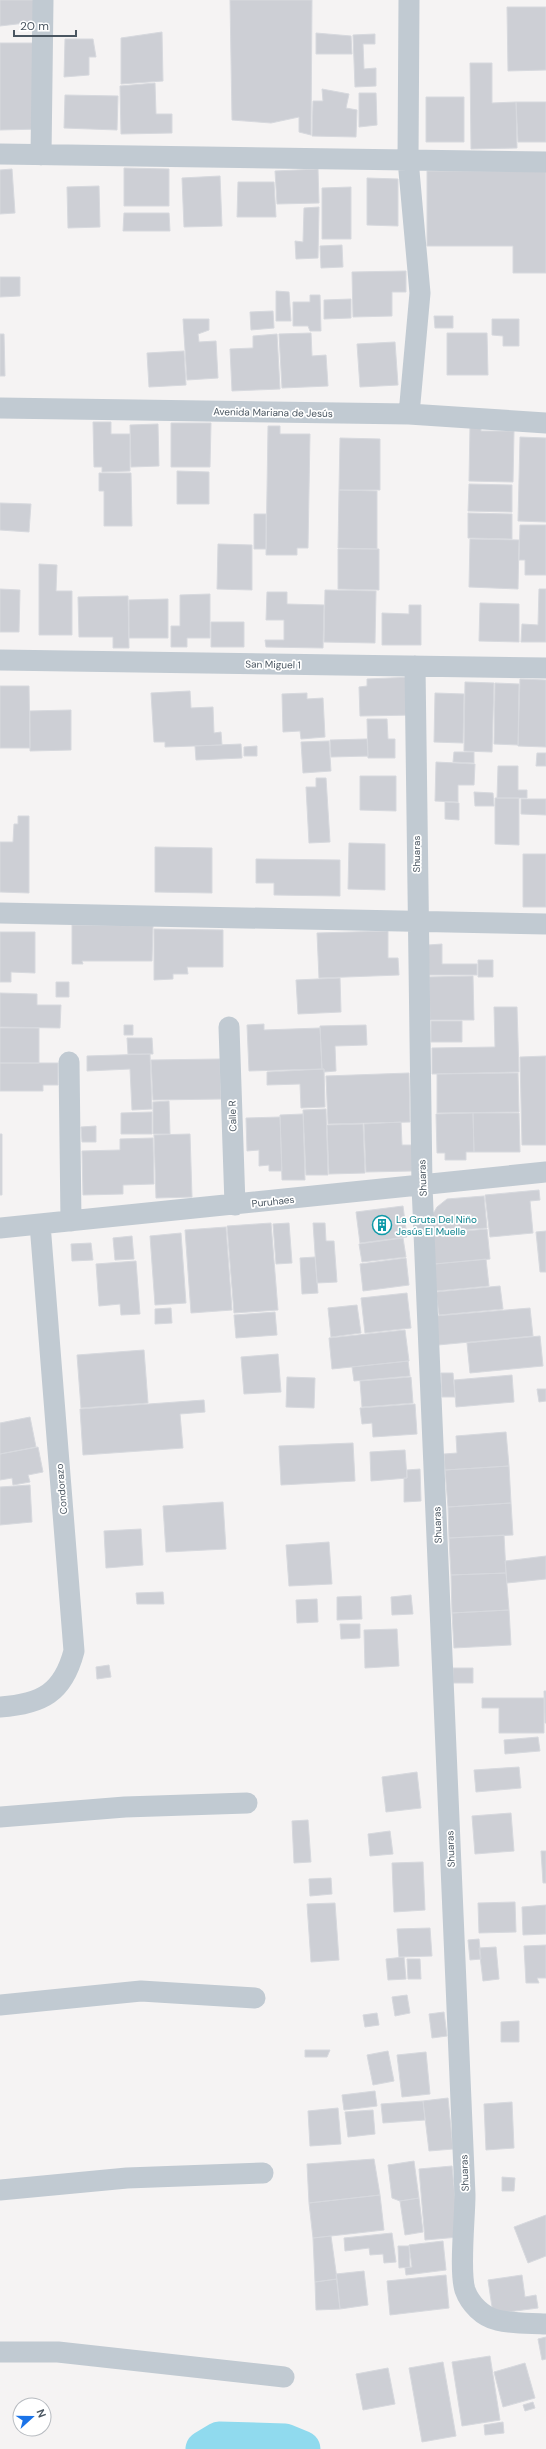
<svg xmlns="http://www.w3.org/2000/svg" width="546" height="2449" viewBox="0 0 546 2449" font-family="'DM Sans',sans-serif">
  <rect width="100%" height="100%" fill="#f5f3f3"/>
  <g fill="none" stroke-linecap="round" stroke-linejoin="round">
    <path stroke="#90daee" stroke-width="37" d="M204,2449l15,-9 66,2 17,7"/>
  </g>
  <path fill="#cdcfd5" stroke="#d7d9de" d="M0,0h43v21l-43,5z
    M230,0h82l-1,135 -12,-3v-15l-28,6 -39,-3z
    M507,7h39v63l-38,1z
    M162,32l1,49 -42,3v-46z
    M316,33l35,3 1,18h-36z
    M375,34v10h-12l1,25 12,-1v18l-21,1 -2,-52z
    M65,39h28l3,18h-7v18l-25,2z
    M0,43h42l-1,86 -41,1z
    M470,63h22v40l24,-1 1,46 -46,1z
    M155,83l1,31h16v19l-51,1 -1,-48z
    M322,89l27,5 -3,14 11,2 -1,27 -44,-1 1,-35h10z
    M359,93h17l1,32 -18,2z
    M65,95l53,1 -1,34 -53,-2z
    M426,97h38v45h-38z
    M516,102h30v40h-28z
    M124,168l45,1v37h-45z
    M12,169l3,44 -15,1v-44z
    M318,169l1,34 -42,1 -2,-33z
    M427,171h119v102h-33v-27h-86z
    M220,176l2,50 -38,1 -2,-49z
    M367,178l31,1v47l-31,-1z
    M238,182h36l2,35h-39z
    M99,186l1,41 -32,1 -1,-41z
    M351,187v52h-29v-51z
    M319,207l-1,51 -22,1 -1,-18 8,1 1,-34z
    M124,213h45l1,18h-47z
    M342,245l1,22 -22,1 -1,-22z
    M406,271v21h-14v24l-39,1 -1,-45z
    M0,277h20v19l-20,1z
    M276,291l13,1 2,29h-15z
    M310,295h10l1,36h-11l-2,-5h-15v-24h17z
    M351,299v19l-27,1v-19z
    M273,311l1,17 -23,2 -1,-18z
    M434,316h19v12h-18z
    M183,319h26v11l-11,4 1,8 17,-1 2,37 -31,2z
    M492,319h27v27h-16v-10l-11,-1z
    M311,333l1,23 14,-1 2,31 -46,2 -3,-54z
    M447,333h40l1,42h-41z
    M0,334h4l1,42h-5z
    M277,334l3,55 -48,2 -2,-42 23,-1v-12z
    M395,342l3,43 -38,2 -3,-43z
    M184,351l2,34 -37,2 -2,-34z
    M93,422h18v12h19v37l-28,1v-5h-8z
    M171,423h40l-1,44h-39z
    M158,424l1,42 -28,1 -1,-42z
    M268,426h12v8h30l-2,114h-11v7h-31z
    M470,426h11v5h33l-1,51 -44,-1z
    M520,437l26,1v84l-28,-1z
    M340,438l40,1v51h-41z
    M177,471l32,1v32h-32z
    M99,473h32l1,53h-28v-35h-5z
    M469,484l43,1v27l-44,-1z
    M339,490l38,1v58l-39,-1z
    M0,503l31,1 -2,28 -29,-2z
    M468,513l44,1v25l-44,-1z
    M254,514h12v35h-12z
    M520,525h26v50h-21v-15h-6z
    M470,539l49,1 -1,49 -49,-2z
    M218,544l34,1v45l-35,-1z
    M338,549h41v41l-41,-1z
    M39,564l18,1 -1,26h16v44h-33z
    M0,589l20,1 -1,42h-19z
    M539,589h7v53h-25l1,-18 16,1z
    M325,590l51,1 -1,52 -51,-1z
    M267,592h20v12l37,1 -1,43 -57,-1 -1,-7h19v-20h-18z
    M210,594v44h-23v9h-16v-21h9v-31z
    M128,596l1,52h-16v-11h-34l-1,-40z
    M168,599v39h-39v-38z
    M480,603l39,1v38l-40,-1z
    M409,605h12v40h-39v-32l27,1z
    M211,622h33v25h-33z
    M413,677l1,38 -54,1 -1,-29 8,-1v-7z
    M520,679l26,1v67l-28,-1z
    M465,682l29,1 -2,69 -28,-1z
    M495,683l24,1 -1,61 -24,-1z
    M0,686h29l1,62h-30z
    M190,691l1,17 22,-1 1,26 7,-1 1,13 -57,2v-5h-11l-3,-49z
    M307,693v6l16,-1 2,39 -24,2 -1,-8 -17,1 -1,-38z
    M435,693l29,1 -1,49 -29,-1z
    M71,710v40l-41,1v-40z
    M367,719h20l1,20h7v19h-27z
    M367,739l1,17 -37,1 -1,-17z
    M329,741l2,30 -28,2 -2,-31z
    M241,744l1,14 -46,2 -1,-14z
    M257,746v10h-13v-9z
    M454,752h20v11l-21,-1z
    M537,753h9v13h-10z
    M436,762l39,2 -1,21h-16v17l-23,-1z
    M498,766h20v24h9v8h-30z
    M360,776h36v35l-36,-1z
    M316,778h10l4,64 -21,1 -3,-56h10z
    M474,792l19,1 1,13h-19z
    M495,798h24v47l-24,-1z
    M521,799h25v16l-25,-1z
    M445,802l14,1v17l-14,-1z
    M18,816h11v77l-29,-1v-50h13l1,-18h4z
    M349,843l36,1v46l-37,-1z
    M155,847l57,1v45l-57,-1z
    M523,854h23v53h-23z
    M256,859l84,1v36l-66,-1v-12h-18z
    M72,925l81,1 -1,35h-70l1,3h-11z
    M154,929l69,1v37h-36l1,7h-15v5l-19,1z
    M388,931v27h10l1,17 -80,3 -2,-45z
    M0,932h35v41l-24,-1v10h-11z
    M442,944v20h35v11h-48l-1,-30z
    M478,960h15v17h-15z
    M473,976l1,44h-44l-1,-43z
    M340,978l1,34 -43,2 -2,-34z
    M56,982h13v15h-13z
    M0,993l37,1v11h24l-1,23 -60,-1z
    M494,1007h23l2,65 -87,2v-26l63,-1z
    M431,1021h31v21h-31z
    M264,1024v6l56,-2 2,41 -73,2 -2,-46z
    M124,1025h9v10h-9z
    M366,1025l1,20 -32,1 1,25 -12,1v-3h-2l-2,-43z
    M0,1028h39v35h-39z
    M127,1038h25l1,16h-25z
    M150,1054l2,55 -20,1 -2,-41 -43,2v-15z
    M546,1056v89h-24l-2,-88z
    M220,1059l1,40 -68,1 -2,-40z
    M0,1063h58v22h-15v6h-43z
    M324,1069l1,38 -24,1 -1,-24 -33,1v-13z
    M409,1073l1,49 -82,2 -2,-48z
    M518,1073l1,39 -82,1v-39z
    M169,1101l1,33h-17v-32z
    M326,1109l2,66h-22l-3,-65z
    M152,1112v22h-31v-21z
    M473,1113h46l1,39h-46z
    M473,1113l1,39h-8v8h-21v-7h-8l-1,-39z
    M303,1114l2,66h-23l-2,-65z
    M280,1117l2,54h-13v-6l-10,1v-16l-12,1 -1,-33z
    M401,1122l1,23h10v26l-46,1 -2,-48z
    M363,1124l2,49 -36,1 -2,-49z
    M96,1126v16h-14l-1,-15z
    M0,1134h2v61h-2z
    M190,1134l2,63 -36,1 -2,-63z
    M153,1138l1,46 -31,1v9l-40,1 -1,-44 38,-1v-11z
    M539,1190l1,10 -10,1 3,32 -43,4 -5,-42z
    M484,1196l3,32 -56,4v-15l6,-10 10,-8z
    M403,1206l4,31 -47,6 -4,-31z
    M271,1223l7,87 -44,3 -7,-87z
    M289,1223l3,40 -16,1 -3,-40z
    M313,1223h12l1,18h8l3,41 -20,1z
    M226,1227l6,83 -41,3 -6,-83z
    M487,1229l3,30 -55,5 -3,-30z
    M546,1231v41h-6l-4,-40z
    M181,1233l5,70 -31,2 -5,-69z
    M132,1236l2,23 -19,1 -2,-22z
    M403,1238l3,19 -44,5 -3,-18z
    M91,1243l2,17 -21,1 -1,-17z
    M315,1257l3,36 -16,1 -2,-36z
    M406,1258l3,27 -46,6 -3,-27z
    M486,1259l3,27 -53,5 -2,-27z
    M136,1261l4,53 -19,1 -1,-11 -21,2 -3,-42z
    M500,1286l3,23 -64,6 -3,-23z
    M407,1293l4,35 -46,5 -4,-35z
    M357,1305l4,28 -30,4 -3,-29z
    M171,1308l1,15 -17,1v-15z
    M530,1308l3,28 -95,9 -3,-29z
    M275,1312l2,23 -41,3 -2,-23z
    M405,1330l4,31 -77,8 -3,-31z
    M540,1336l3,30 -73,7 -3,-30z
    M144,1350l4,53 -67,5 -4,-53z
    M278,1354l3,38 -37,2 -3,-37z
    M408,1361l2,15 -56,5 -2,-14z
    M441,1373h12l2,24h-13z
    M512,1375l2,27 -58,5 -2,-27z
    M287,1377l28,1 -1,30 -28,-1z
    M411,1377l2,26 -51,4 -2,-26z
    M537,1389h9v12l-7,1z
    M204,1400l1,12 -25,2 3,34 -100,7 -3,-46z
    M415,1404l2,30 -44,3 -1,-14 -10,1 -2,-16z
    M30,1417l6,30 -36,7v-31z
    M506,1432l3,34 -64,4 -1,-16 13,-1 -1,-17z
    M353,1443l2,38 -74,4 -2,-39z
    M38,1447l5,25 -15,3 2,7 -17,3 -1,-7 -12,2v-26z
    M405,1450l2,28 -36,3 -1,-29z
    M509,1466l2,37 -63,4 -3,-37z
    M420,1469l1,32 -17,1v-24h3v-8z
    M30,1485l2,37 -32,3v-38z
    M223,1502l3,47 -60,3 -3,-46z
    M511,1503l2,32 -64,3 -1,-31z
    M141,1529l2,36 -37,3 -2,-37z
    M504,1535l2,38 -55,2 -2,-37z
    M329,1542l3,42 -43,2 -3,-41z
    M546,1556v23l-39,4 -2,-22z
    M506,1573l3,37 -57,3 -1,-38z
    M163,1592l1,12h-27l-1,-11z
    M411,1595l2,19 -21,1 -1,-18z
    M361,1596l1,23 -25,1v-23z
    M317,1599l1,23 -21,1 -1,-23z
    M509,1610l2,35 -57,3 -2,-35z
    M340,1624h20v14l-19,1z
    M397,1629l2,37 -34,2 -1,-38z
    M109,1665l2,12 -14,2 -1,-12z
    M453,1668h20v15h-20z
    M544,1691h2v32h-1z
    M482,1698h62v35h-45v-25h-17z
    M538,1737l2,14 -35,3 -1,-14z
    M519,1767l2,21 -45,4 -2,-22z
    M417,1772l4,36 -35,4 -4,-35z
    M511,1813l3,38 -39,3 -3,-38z
    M308,1820l3,42 -17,1 -2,-42z
    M390,1831l3,23 -23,2 -2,-22z
    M541,1851h5v32h-3z
    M423,1862l2,48 -31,2 -2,-49z
    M331,1878l1,16 -22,2 -1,-17z
    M515,1902l1,30 -37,1 -1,-30z
    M335,1903l4,57 -28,2 -4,-58z
    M546,1905v29l-23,1 -1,-28z
    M430,1928l2,28 -33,1 -2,-28z
    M479,1939l2,20 -11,1 -2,-20z
    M546,1945v33h-9l2,5h-13l-2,-37z
    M496,1947l3,32 -16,2 -4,-33z
    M404,1957l2,22 -18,1 -2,-21z
    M407,1959h13l1,20h-13z
    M407,1995l3,18 -15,3 -3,-19z
    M444,2012l3,24 -15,2 -3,-24z
    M377,2013l2,12 -14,2 -2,-12z
    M519,2021v21h-18v-20z
    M305,2050h25l-3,7h-22z
    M388,2051l6,30 -21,4 -6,-30z
    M426,2052l4,42 -28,3 -5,-42z
    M375,2091l2,15 -33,4 -2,-15z
    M448,2098l5,51 -24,2 -6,-50z
    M423,2101l2,19 -42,3 -2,-19z
    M512,2102l2,46 -28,2 -2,-46z
    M338,2108l3,36 -31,2 -2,-35z
    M373,2110l2,24 -27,3 -3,-25z
    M374,2159l6,36 -71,8 -2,-39z
    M414,2161l5,37 -19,3 -8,-3 -4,-33z
    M452,2166l7,71 -34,3 -6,-71z
    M502,2177l13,1 -1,13h-12z
    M380,2195l4,35 -71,8 -4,-35z
    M419,2198l4,34 -18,3 -5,-34z
    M546,2215v41l-18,7 -14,-36z
    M392,2233l4,29 -12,1 -1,-9 -13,1 -1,-7 -24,3 -1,-13z
    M331,2236l6,43 -22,3 -2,-44z
    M443,2241l3,29 -40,5 -1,-7 7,-1 -3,-22z
    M398,2246h11l1,21 -11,1z
    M364,2271l4,34 -28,4 -4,-35z
    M446,2275l3,33 -59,7 -3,-34z
    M522,2275l3,22 11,-2 2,13 -45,6 -5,-34z
    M337,2279l3,30 -24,1 -1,-28z
    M546,2337v22l-4,1 -4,-21z
    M490,2356l10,64 -38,6 -10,-64z
    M443,2362l13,74 -34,6 -13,-74z
    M525,2363l10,35 -32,9 -9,-35z
    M388,2368l7,36 -32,6 -7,-36z
    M533,2402l2,6 -10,3 -2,-6z
    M503,2422l1,11 -19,2 -1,-10z"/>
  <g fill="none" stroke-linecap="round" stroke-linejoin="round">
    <path stroke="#c1cad2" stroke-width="21" d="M0,154l546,8
      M41,155l2,-155
      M0,408l409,6 137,9
      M409,414l11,-121 -12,-133 1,-160
      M0,660l546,8
      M415,666l7,520 43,1009c0,23 -6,76 0,95 5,14 18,27 32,30 16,4 33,3 49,4
      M0,913l546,11
      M229,1027l6,178
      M69,1062l2,159
      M0,1228l546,-56
      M0,1707c42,-3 63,-14 74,-56l-34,-427
      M0,1817l125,-10 122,-4
      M0,2005l141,-14 114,7
      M0,2190l127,-12 136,-5
      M0,2352h58l226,25"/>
  </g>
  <defs>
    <symbol id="building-ring" viewBox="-11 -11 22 22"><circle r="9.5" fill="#fff" stroke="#0f9aa8" stroke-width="1.5"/><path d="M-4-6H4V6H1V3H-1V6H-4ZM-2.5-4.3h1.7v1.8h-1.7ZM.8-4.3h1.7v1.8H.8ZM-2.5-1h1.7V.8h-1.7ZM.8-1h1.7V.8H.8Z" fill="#0f9aa8"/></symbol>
  </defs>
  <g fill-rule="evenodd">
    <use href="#building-ring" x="371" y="1214" width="22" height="22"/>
  </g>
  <g text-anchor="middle" stroke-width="3.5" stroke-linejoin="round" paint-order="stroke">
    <g font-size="10" fill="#4a5661" stroke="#fff">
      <text transform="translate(273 412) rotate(1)" y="4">Avenida Mariana de Jesús</text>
      <text transform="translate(273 664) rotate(1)" y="4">San Miguel 1</text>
      <text transform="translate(416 854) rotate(-90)" y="4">Shuaras</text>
      <text transform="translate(232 1116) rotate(-92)" y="4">Calle R</text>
      <text transform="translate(422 1178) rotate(-92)" y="4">Shuaras</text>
      <text transform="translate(273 1201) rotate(-6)" y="4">Puruhaes</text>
      <text transform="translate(61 1489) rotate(-95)" y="4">Condorazo</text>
      <text transform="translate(437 1525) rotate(-92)" y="4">Shuaras</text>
      <text transform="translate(450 1849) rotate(-92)" y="4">Shuaras</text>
      <text transform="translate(464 2173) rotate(-92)" y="4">Shuaras</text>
    </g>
    <g font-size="10" fill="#0d838f" stroke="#fff" text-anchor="start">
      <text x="396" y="1223">La Gruta Del Niño<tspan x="396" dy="12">Jesús El Muelle</tspan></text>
    </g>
  </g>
  <g transform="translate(32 2417) rotate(69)"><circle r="19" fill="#ffffff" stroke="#b7bbc0"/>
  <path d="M0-3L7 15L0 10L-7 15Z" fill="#1a73e8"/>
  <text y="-6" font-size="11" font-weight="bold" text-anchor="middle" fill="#4a5661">N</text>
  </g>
  <path d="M14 30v6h62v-6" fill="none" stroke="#4a5661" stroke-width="2"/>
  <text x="20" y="30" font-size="12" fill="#4a5661" stroke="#ffffff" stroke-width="3" paint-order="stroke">20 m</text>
</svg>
